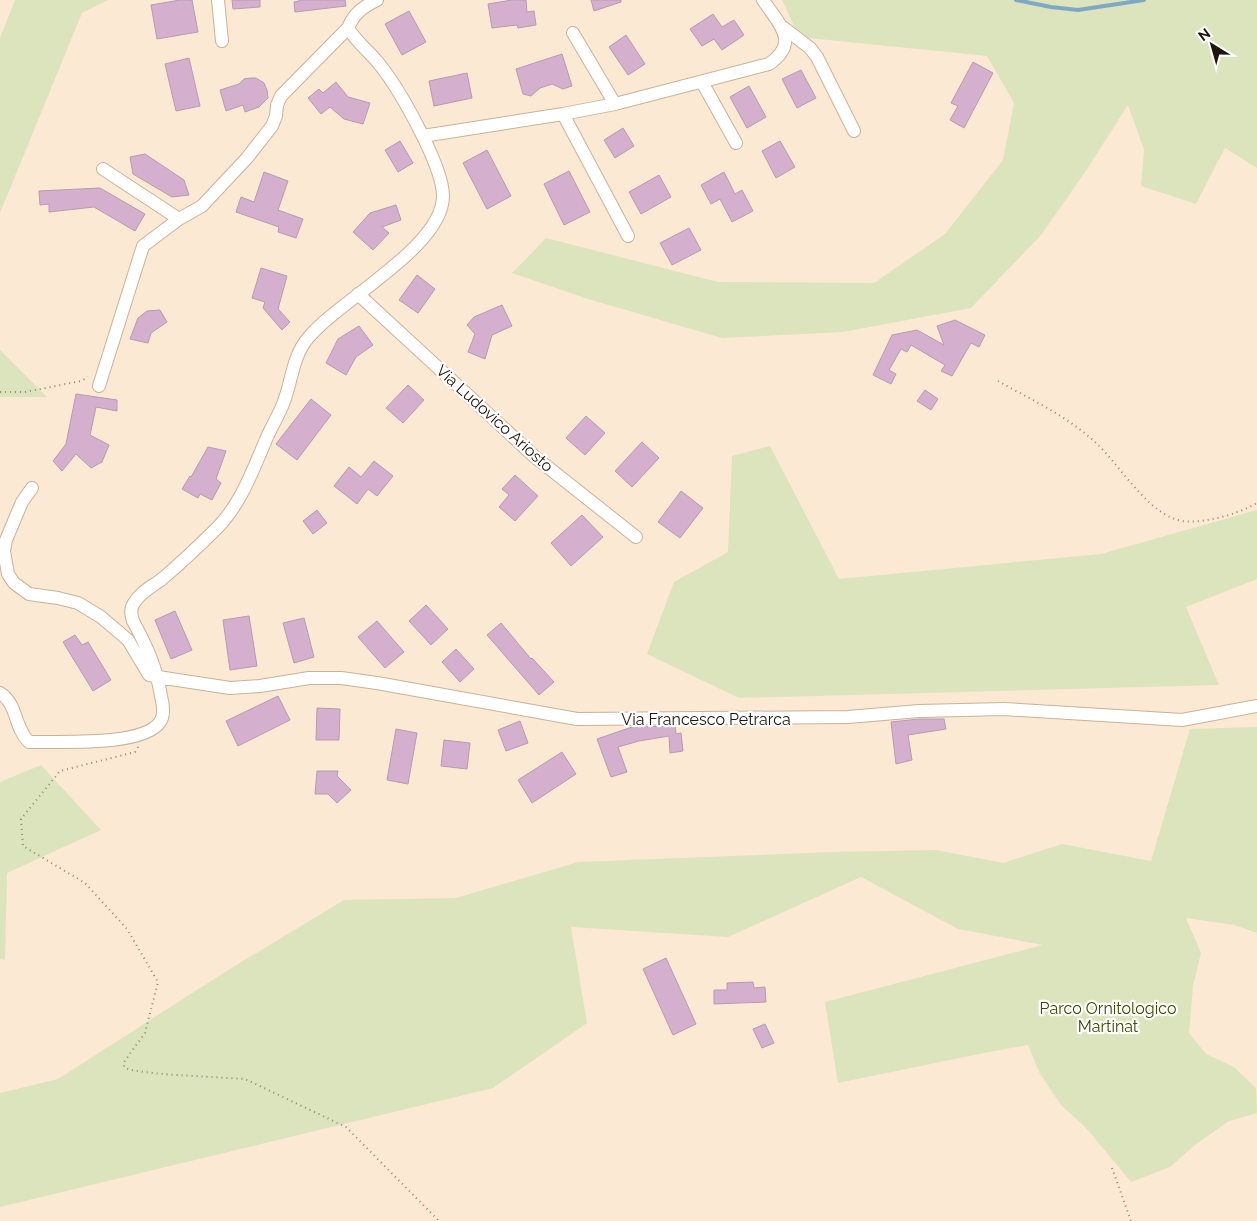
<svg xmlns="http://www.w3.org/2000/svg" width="1257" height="1221" viewBox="0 0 1257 1221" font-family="Raleway,sans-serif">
  <rect width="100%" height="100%" fill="#fce9d3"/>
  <path fill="#dbe4bd" d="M15,0h93l-26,13 -82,200v-175z
    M782,0h475v168l-32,-20 -29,56 -55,-18 3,-36 -16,-45 -41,64 -45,65 -71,74 -128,24 -121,6 -134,-39 -76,-26 34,-35 172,44 156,1 71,-49 58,-74 11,-57 -27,-47 -188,-19z
    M0,350l47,47h-47z
    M770,446l69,133 262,-25 156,-44v69l-71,28 33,78 -480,13 -92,-44 27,-72 54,-30 4,-96z
    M1257,727v206l-23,-8 -48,-7 15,35 -8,33 -4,47 17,21 28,13 22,21 1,25 -28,8 -34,24 -25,22 -39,15 -44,-53 -26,-24 -21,-31 -12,-29 -39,7 -151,31 -13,-81 218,-57 -85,-16 -97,-52 -133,60 -157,-10 16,96 -94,65 -493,119v-114l58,-14 167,-107 119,-72 112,-2 122,-36 254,-10 104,-2 67,13 59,-19 89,17 39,-132z
    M41,765l60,65 -94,43 -2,87 -5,-1v-177z"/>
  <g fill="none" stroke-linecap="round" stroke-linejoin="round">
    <path stroke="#7fa9c2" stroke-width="4" d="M1016,0l35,7 27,3 66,-10"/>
  </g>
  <path fill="#d4b0ce" stroke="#b69bb2" d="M180,0h12l6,32 -41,7 -6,-34z
    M232,0h28v7l-27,2z
    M299,0h46l1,6 -51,6 -1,-10 5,-1z
    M512,0h14l1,12 7,-1 2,14 -18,3 -1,-3 -25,3 -4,-24z
    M591,0h30v2l-27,9z
    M409,11l17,31 -24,13 -17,-31z
    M713,14l9,13 12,-7 10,15 -22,15 -8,-11 -12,7 -12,-17z
    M626,35l19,29 -17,11 -19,-28z
    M562,54l10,32 -9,3 -11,-5 -12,4 -9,8 -8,-2 -7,-25z
    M189,58l11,48 -24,5 -11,-47z
    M973,62l20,11 -29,55 -14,-8 8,-14 -7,-3z
    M801,70l15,28 -19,10 -15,-29z
    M467,73l5,25 -38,8 -5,-25z
    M250,78h6l8,5 3,7 1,8 -9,9 -14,5 -2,-7 -17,6 -6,-21 19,-6 5,-5z
    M336,82l12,15 22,6 -7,21 -19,-5 -14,-12 -9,7 -13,-16 11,-9 4,4z
    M749,86l17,31 -19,11 -17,-31z
    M623,128l11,18 -19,12 -11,-18z
    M400,141l13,22 -15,9 -13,-22z
    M780,141l15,26 -19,11 -14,-27z
    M487,150l24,46 -24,13 -24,-46z
    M145,154l39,26 5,15 -17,2 -39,-23 -3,-17z
    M569,171l21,41 -26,13 -20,-41z
    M264,172l24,9 -10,29 25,9 -7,19 -18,-6 1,-5 -43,-15 5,-15 13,5z
    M724,172l11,22 7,-4 11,21 -21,11 -12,-23 -9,5 -10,-19z
    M659,175l12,22 -30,17 -12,-22z
    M100,188l45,26 -10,17 -41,-24 -45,5v-8l-9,1 -1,-14z
    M396,205l5,15 -19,7 7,6 -16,17 -20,-18 17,-19z
    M689,228l12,22 -29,15 -12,-22z
    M261,268l26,8 -9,33 12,13 -8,8 -19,-22 2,-6 -13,-4z
    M417,275l18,14 -17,24 -19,-13z
    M502,305l10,21 -20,9 -7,24 -17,-7 7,-18 -8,-9 7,-8z
    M160,310l7,12 -16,11 -3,10 -18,-4 8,-21 9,-7z
    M955,320l30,15 -6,12 -8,-4 -19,33 -11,-5 4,-6 -34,-20 -4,7 -6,-3 -12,21 7,4 -5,10 -18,-9 19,-40 25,-5 27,15 -7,-19z
    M359,326l14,19 -17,12 -10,18 -20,-12 12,-24z
    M408,385l16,15 -21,23 -17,-15z
    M925,390l13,9 -7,11 -14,-9z
    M76,394l41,6v11l-21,-4 -6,28 19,10 -7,17 -11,6 -15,-14 -14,17 -9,-10 13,-17z
    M311,399l20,16 -34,45 -21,-16z
    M586,416l19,17 -20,22 -19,-17z
    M642,442l17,16 -27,29 -17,-16z
    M208,447l18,4 -10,28 5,4 -9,17 -12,-6 -2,4 -16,-9 8,-13 1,1z
    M374,461l19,15 -16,20 -9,-7 -11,15 -23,-18 15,-19 12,10z
    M515,475l23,21 -23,25 -16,-14 10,-12 -7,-6z
    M681,491l22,17 -23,30 -22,-16z
    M317,510l10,13 -14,11 -10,-13z
    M582,515l21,22 -32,29 -20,-23z
    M426,605l22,24 -17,16 -22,-24z
    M175,611l17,39 -21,9 -16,-39z
    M249,616l8,50 -27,4 -7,-50z
    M304,618l10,39 -20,6 -11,-40z
    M377,621l27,31 -19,16 -27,-31z
    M501,623l30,36 1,-1 22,24 -15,13 -52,-60z
    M75,635l7,10 6,-3 23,38 -18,11 -30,-49z
    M456,649l18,20 -14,13 -18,-20z
    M278,696l12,24 -52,26 -12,-25z
    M317,708l23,1 -1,31h-23z
    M919,719h25l2,10 -38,6 4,25 -16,4 -5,-42z
    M520,721l8,22 -22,8 -8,-21z
    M675,726l1,8 5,-1 2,18 -13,2 -1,-17 -30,5 -21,6 9,25 -16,5 -14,-38 35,-12z
    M396,729l21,4 -9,51 -21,-4z
    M444,740l26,3 -3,26 -26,-3z
    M562,752l14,22 -44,29 -14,-23z
    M317,771h21l-1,5 14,14 -14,13 -9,-9h-13z
    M666,958l30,66 -23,11 -30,-66z
    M753,982l1,6 11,-1 1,15 -52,2v-14h13v-7z
    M765,1024l9,19 -12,5 -9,-19z"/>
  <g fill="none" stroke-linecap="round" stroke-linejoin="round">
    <defs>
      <path id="minor" d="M218,0l4,41
        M784,28l26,20 7,9 37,74
        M573,33l42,71
        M702,82l34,61
        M563,114l65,122
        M423,136l140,-22 52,-10 154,-40c32,-22 9,-41 -6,-64
        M103,169l76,50
        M358,294l177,163 101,80
        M99,386l44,-140 36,-27 23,-13 45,-48 25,-32 4,-10 1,-11 4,-9 67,-68
        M32,488l-10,14 -16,38 -2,11 4,23 6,9 15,11 29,4 20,5 23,14 27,23 21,35 9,2 72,11 30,-2 49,-8h32l36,5 200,36 271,-2 71,-6 85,-2 178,11 75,-14
        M0,693c18,11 14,35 29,49 29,-1 114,5 131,-20 5,-7 3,-18 1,-26 -5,-30 -14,-49 -28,-75 -2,-7 -3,-12 1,-18 6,-11 19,-17 28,-24 19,-16 38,-34 56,-52 23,-24 34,-55 47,-85 5,-13 13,-25 18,-38 9,-22 9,-47 25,-66 31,-38 135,-91 135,-142 0,-30 -43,-106 -63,-131 -10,-13 -23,-22 -32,-37 6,-15 15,-21 29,-28"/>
    </defs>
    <use href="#minor" stroke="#c9b298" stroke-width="14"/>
    <path stroke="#958776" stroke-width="2" stroke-dasharray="1 4" stroke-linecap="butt" d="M998,381c32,18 69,35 97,61 23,21 47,62 75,75 11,6 25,5 37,3 18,-3 34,-8 50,-17
      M0,392h25l56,-11 7,-4
      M138,747l-3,5 -75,19 -39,48 2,27 62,37 42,46 31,53 -13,51 -21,29v5l6,3 31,4 84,5 101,48 93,94
      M1112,1168l19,53"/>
    <use href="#minor" stroke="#fff" stroke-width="12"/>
  </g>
  <g text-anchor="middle" stroke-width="4.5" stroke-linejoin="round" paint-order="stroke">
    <g font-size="16" fill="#1e160c" stroke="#fff">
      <text transform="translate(495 418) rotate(42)" y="6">Via Ludovico Ariosto</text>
      <text x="706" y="725">Via Francesco Petrarca</text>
    </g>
    <g font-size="16" fill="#404a04" stroke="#fff">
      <text x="1108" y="1014">Parco Ornitologico<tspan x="1108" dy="18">Martinat</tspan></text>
    </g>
  </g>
  <g transform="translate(1212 45) rotate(323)" stroke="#ffffff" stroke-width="4" paint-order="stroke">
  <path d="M0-4L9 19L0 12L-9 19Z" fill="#1e160c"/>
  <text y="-8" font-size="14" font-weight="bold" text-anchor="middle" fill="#1e160c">N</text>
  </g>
</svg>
